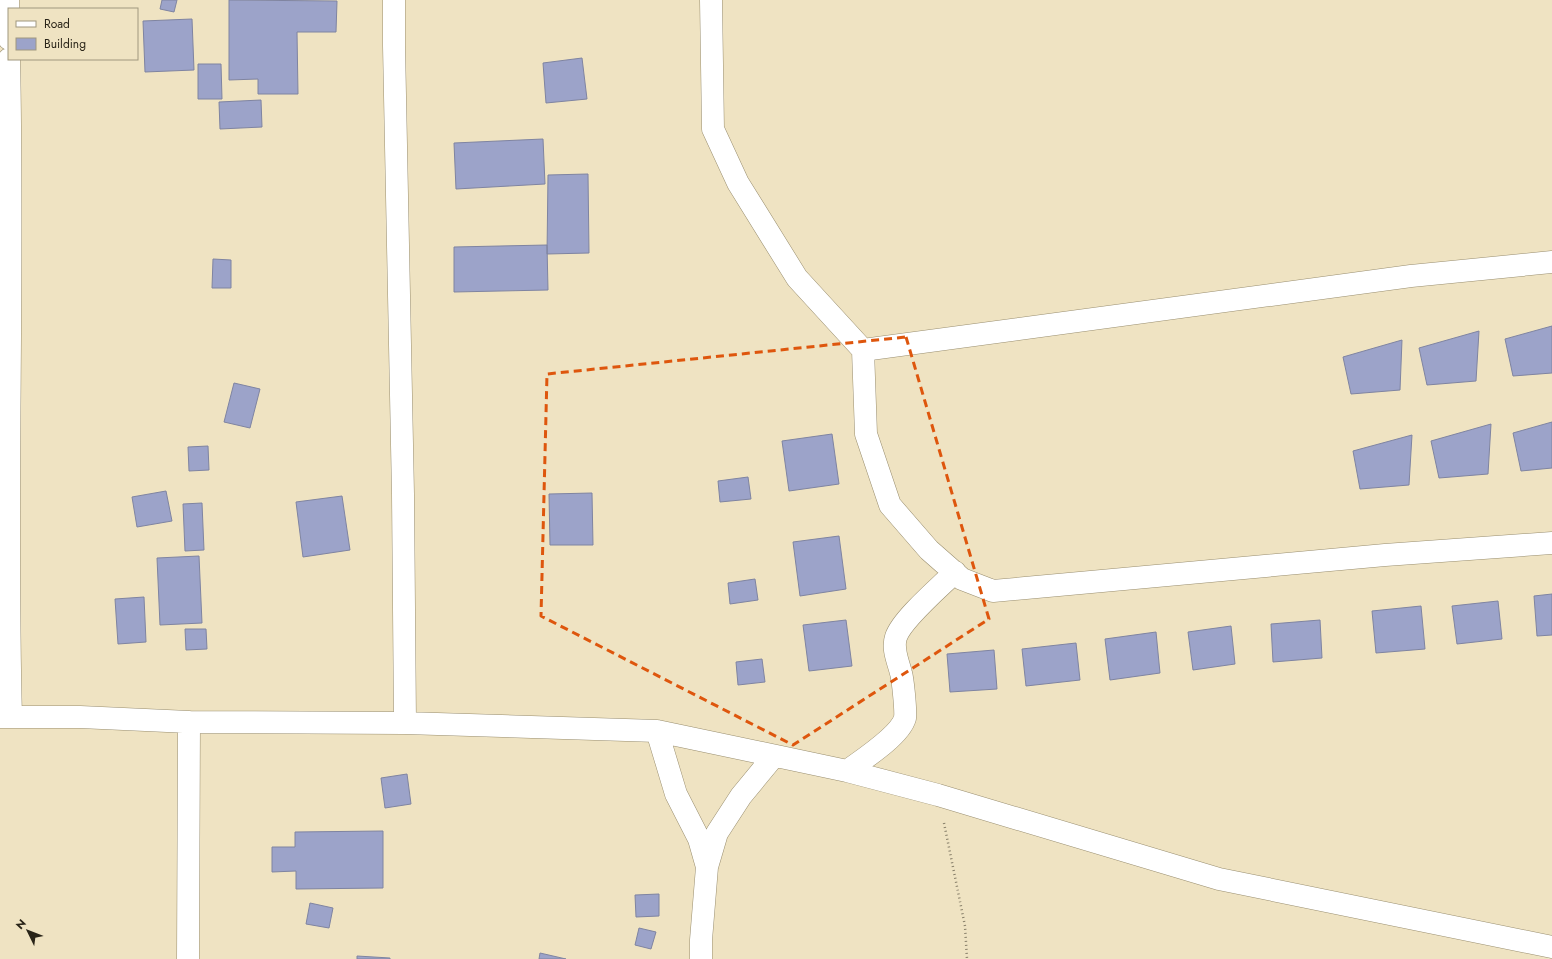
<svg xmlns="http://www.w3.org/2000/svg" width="1552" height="959" viewBox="0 0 1552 959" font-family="Jost,sans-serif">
  <rect width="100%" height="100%" fill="#efe3c2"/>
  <path fill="#9ca3c9" stroke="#7f84a1" d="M162,0h15l-3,12 -14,-3z
    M229,0l108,1 -1,31h-39l1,62h-40v-15l-29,1z
    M192,19l2,51 -49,2 -2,-51z
    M582,58l5,41 -41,4 -3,-40z
    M198,64h23l1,35h-24z
    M261,100l1,27 -42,2 -1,-27z
    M543,139l2,45 -89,5 -2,-46z
    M588,174l1,79 -42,1 1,-79z
    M547,245l1,45 -94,2v-45z
    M213,259l18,1v28h-19z
    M1552,326v47l-39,3 -8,-37z
    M1479,331l-3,50 -49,4 -8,-37z
    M1402,340l-2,50 -49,4 -8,-37z
    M234,383l26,6 -10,39 -26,-6z
    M1552,422v46l-31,3 -8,-38z
    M1491,424l-3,50 -49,4 -8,-37z
    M832,434l7,50 -50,7 -7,-50z
    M1412,435l-3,50 -49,4 -7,-38z
    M208,446l1,24 -20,1 -1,-24z
    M748,477l3,22 -31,3 -2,-21z
    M166,491l6,30 -35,6 -5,-30z
    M592,493l1,52h-43l-1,-51z
    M342,496l8,54 -47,7 -7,-55z
    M202,503l2,47 -19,1 -2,-47z
    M839,536l7,53 -46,7 -7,-54z
    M199,556l3,67 -42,2 -3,-67z
    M755,579l3,21 -28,4 -2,-21z
    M1552,594v41l-15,1 -3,-40z
    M144,597l2,45 -28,2 -3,-45z
    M1498,601l4,38 -45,5 -5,-38z
    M1421,606l4,43 -49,4 -4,-42z
    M846,620l6,46 -43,5 -6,-46z
    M1320,620l2,38 -49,4 -2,-38z
    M1231,626l4,38 -42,6 -5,-38z
    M185,629h21l1,20 -21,1z
    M1156,632l4,41 -50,7 -5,-41z
    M1076,643l4,37 -54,6 -4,-37z
    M994,650l3,39 -47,3 -3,-38z
    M762,659l3,23 -27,3 -2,-23z
    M407,774l4,30 -26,4 -4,-30z
    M383,831v57l-87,1v-18l-24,1v-25h23v-15z
    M659,894v22l-23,1 -1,-22z
    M310,903l23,5 -4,20 -23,-4z
    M639,928l17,4 -5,17 -16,-4z
    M540,953l26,6h-27z
    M357,956l33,2v1h-33z"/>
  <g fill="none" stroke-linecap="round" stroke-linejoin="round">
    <defs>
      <path id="minor" d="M8,0l1,39
        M394,0v46l9,448 2,229
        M711,0l2,129 25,54 59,95 66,72 3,84 24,71 39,45 33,29 31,12 392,-36 167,-12
        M9,59c5,219 -4,439 2,658
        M863,350l548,-74 141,-14
        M0,717h80l109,5
        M657,731l19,63 23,45 8,28 -6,73v19
        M847,771c15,-11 53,-35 58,-53 1,-7 -2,-38 -4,-45 -3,-12 -9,-24 -5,-36 6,-18 44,-50 59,-65
        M707,867l10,-34 24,-37 33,-40
        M188,959l1,-237 216,1 252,8 190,40 91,24 281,84 333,68"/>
    </defs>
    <use href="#minor" stroke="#998e6f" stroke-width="23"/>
    <path stroke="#89816b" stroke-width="2.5" stroke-dasharray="1 3" stroke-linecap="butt" d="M944,823l21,103 2,33"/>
    <use href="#minor" stroke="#fff" stroke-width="22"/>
  </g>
  <path fill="none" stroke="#de560d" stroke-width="3" stroke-dasharray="8 5" stroke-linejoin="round" d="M906,337l83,282 -196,126 -252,-129 6,-242z"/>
  <rect x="8" y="8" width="130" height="52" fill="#efe3c2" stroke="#a0977e"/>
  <rect x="16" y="21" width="20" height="6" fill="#ffffff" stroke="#a0977e"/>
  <text x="44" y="28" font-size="12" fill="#292418">Road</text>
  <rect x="16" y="38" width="20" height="12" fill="#9ca3c9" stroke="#a0977e"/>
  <text x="44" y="48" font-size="12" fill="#292418">Building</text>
  <g transform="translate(28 931) rotate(313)" stroke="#efe3c2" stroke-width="3" paint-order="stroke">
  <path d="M0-3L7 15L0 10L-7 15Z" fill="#292418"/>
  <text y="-6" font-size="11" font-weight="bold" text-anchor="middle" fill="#292418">N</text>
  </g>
</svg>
